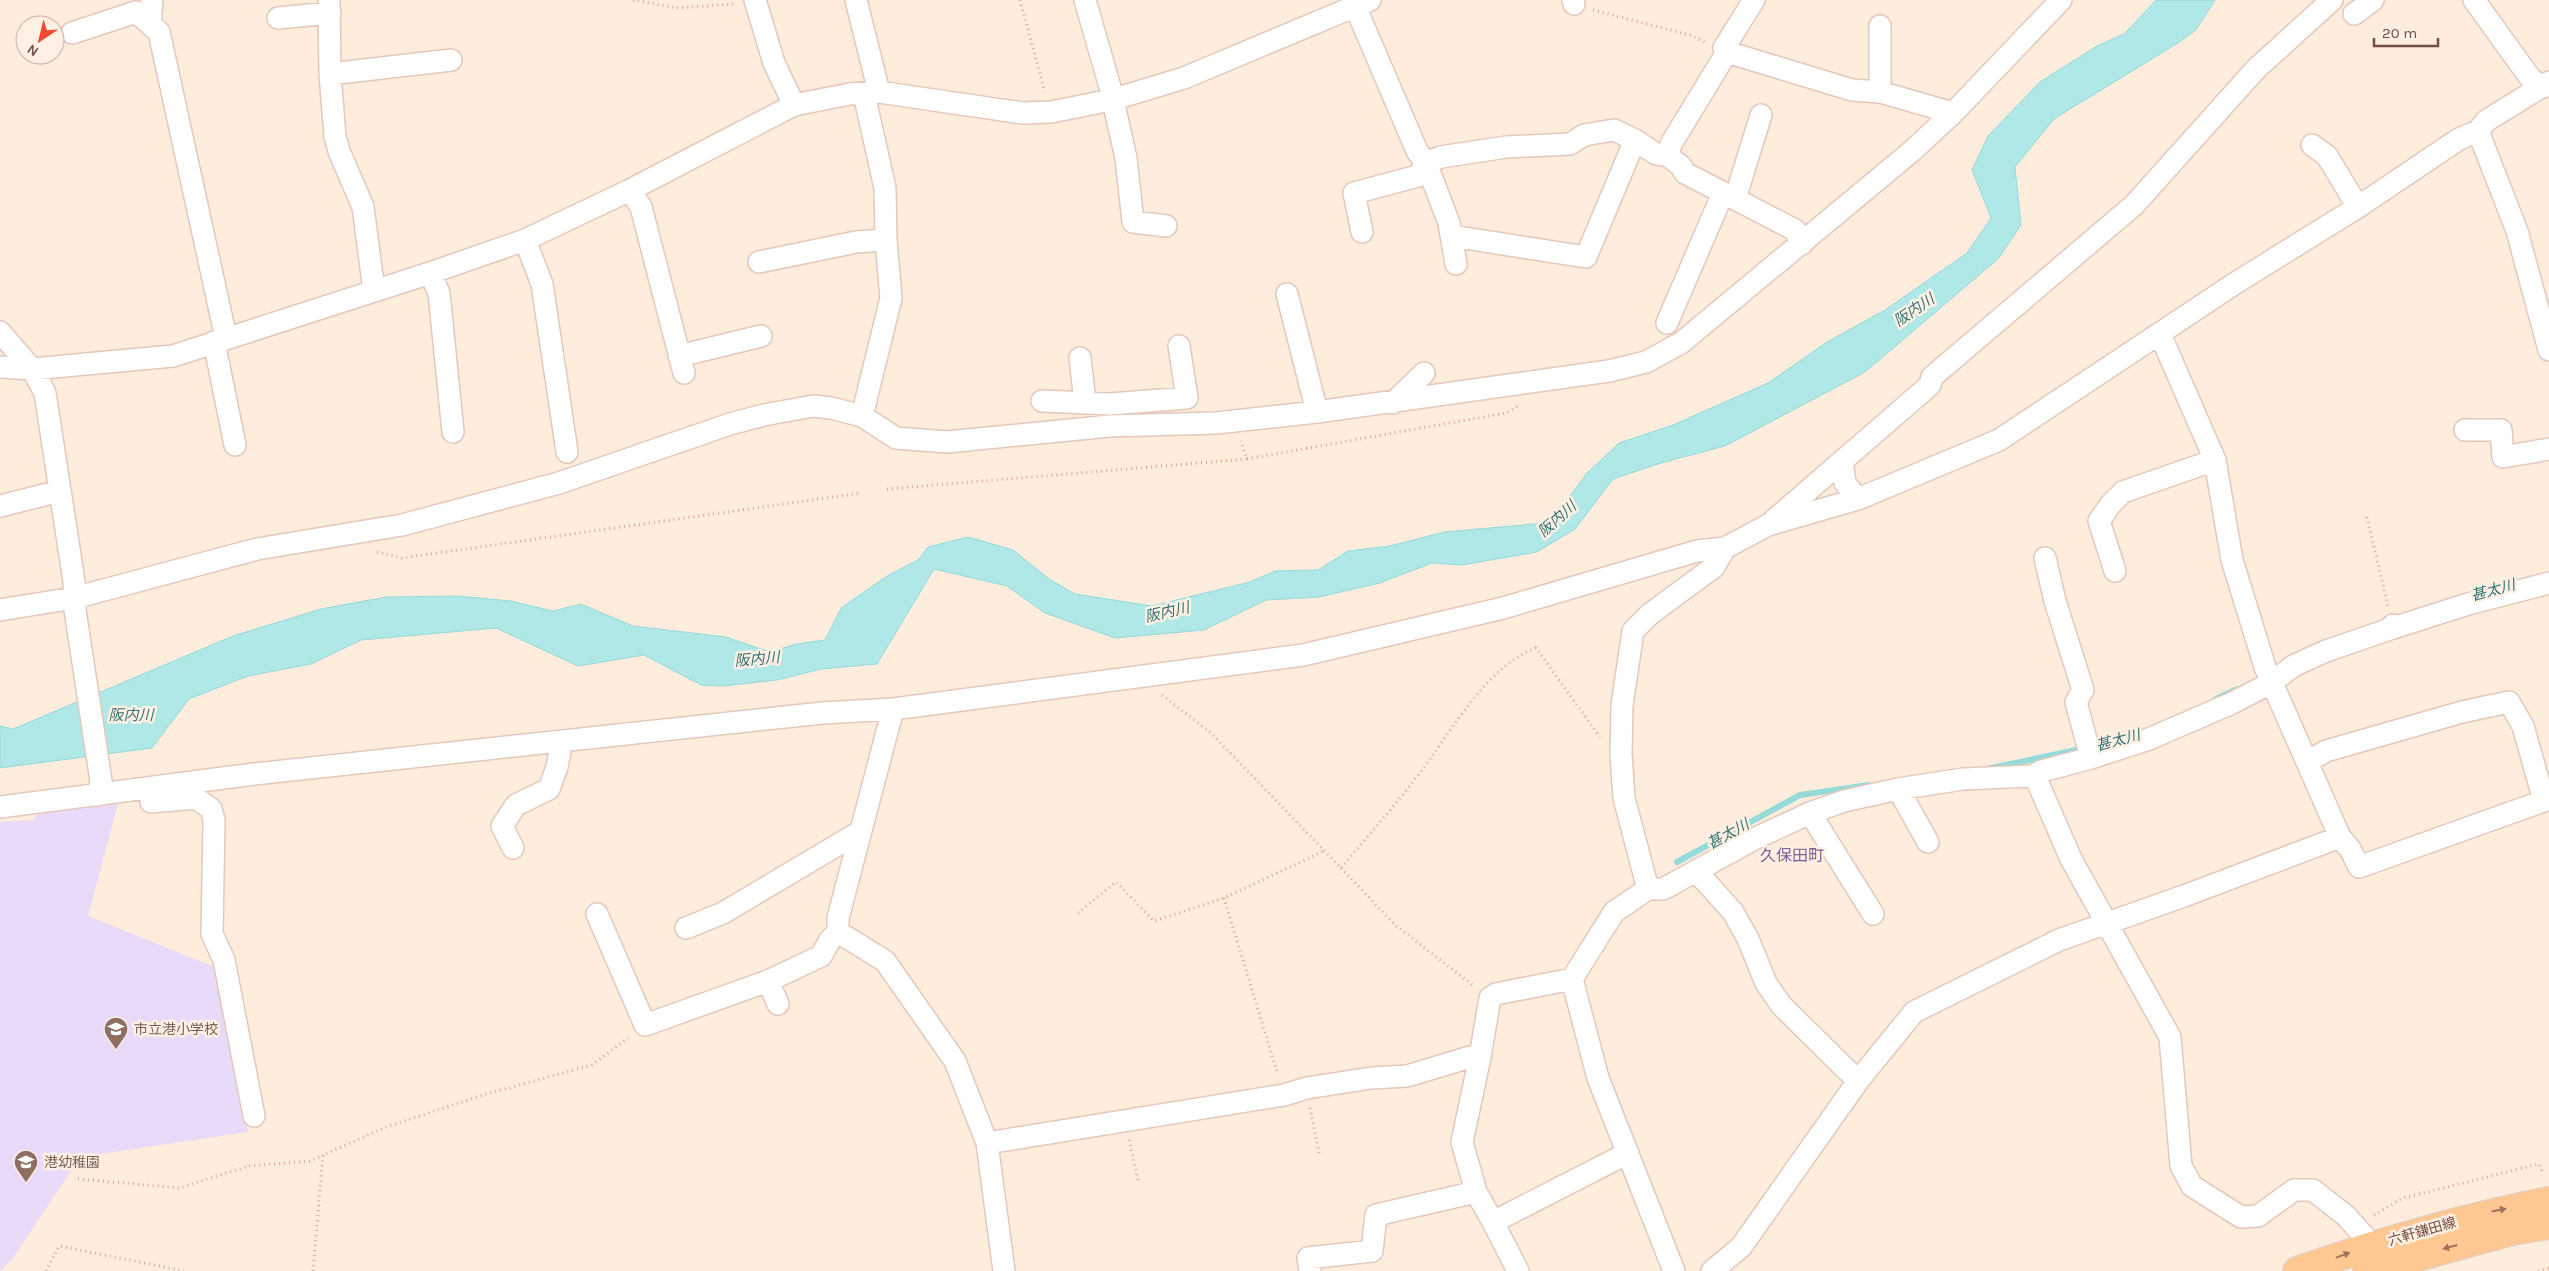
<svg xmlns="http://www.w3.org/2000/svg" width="2549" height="1271" viewBox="0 0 2549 1271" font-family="Karla,'Noto Sans JP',sans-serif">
  <rect width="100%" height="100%" fill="#feecdc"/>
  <path fill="#e9daf9" d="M119,800l-31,116 129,52 31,164 -168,25 -67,101 -13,13v-449l33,-2 7,-8z"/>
  <path fill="#b0e8e8" stroke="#96dada" d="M2156,0h59l-19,30 -15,11 -127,78 -39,48 6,58 -23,34 -133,113 -140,74 -64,17 -48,16 -38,50 -38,23 -75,13 -30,-2 -52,20 -61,14 -53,3 -62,30 -89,8 -70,-25 -38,-27 -73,-17 -57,95 -56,5 -44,11 -53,6 -23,-1 -57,-30 -66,11 -82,-38 -135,12 -50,24 -63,12 -59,23 -37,49 -152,20v-42l13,3 220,-93 88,-27 65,-12 72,-1 53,5 42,10 28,-7 52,22 93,11 44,15 26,-8 29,-4 16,-32 46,-32 31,-16 10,-13 40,-10 45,13 36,29 26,15 77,12 98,-24 25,-11 43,-1 30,-19 42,-5 54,-14 101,-9 29,-32 13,-18 32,-30 54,-18 95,-42 59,-41 58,-32 82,-57 24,-35 -19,-48 16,-34 52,-54 57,-36 27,-12z"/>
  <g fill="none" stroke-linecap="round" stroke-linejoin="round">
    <path stroke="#96dada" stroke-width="6" d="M2216,699l21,-10
      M1991,768l95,-20
      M1677,862l123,-67 69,-10"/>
    <defs>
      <path id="minor" d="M329,0l1,74 5,62 4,15 24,56 11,84
        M755,0l19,63 20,42
        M856,0l23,92
        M1085,0l25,87 16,71 7,64 33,4
        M1573,0l1,4
        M1754,0l-30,48 3,4 -56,92 -3,12 13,10 4,7 110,57 7,14
        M2474,0l57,79 12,8
        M1355,6l62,145 9,12 23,60 7,41
        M2354,14l19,-14
        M278,18l52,-5
        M150,24l2,-24
        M1880,26v66
        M72,33l64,-21 23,20 67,306
        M1727,52l125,38 28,2 73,21
        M330,74l121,-14
        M2478,131l39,100 32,119
        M2312,145l15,11 31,51
        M630,190l11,17 43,166
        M1735,199l26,-84
        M1362,232l-8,-39 64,-17 8,-13 15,-6 65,-10 64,-3 14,-9 30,-5 21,10
        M1452,236l134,21 49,-117 21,14 12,2
        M525,240l17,44 25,168
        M759,262l97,-20 30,-2
        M430,273l9,20 14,139
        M1287,294l30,118
        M1667,323l56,-130
        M0,332l32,37 13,24 29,188 1,29 26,171 -2,14
        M2160,334l55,126 17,100 33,107 75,170 10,12 9,18 190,-68
        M214,342l21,103
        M679,356l82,-20
        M1080,358l5,44
        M0,367l32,2 141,-13 257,-83 95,-33 105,-50 164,-85 56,-11 29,-2 144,21 28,-1 60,-12 73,-22 186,-78
        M1042,401l68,3 77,-6 -8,-52
        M1393,403l31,-30
        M862,416l29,-118 -5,-58 -1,-52 -21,-94
        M2465,430h36l2,27 46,-8
        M1842,461l3,22 13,16
        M0,506l60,-15
        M1774,520l156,-135 2,-8 202,-172 122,-136 76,-69
        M2045,558l10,43 28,89 -7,12 15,56 58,-19 81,-35 41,-21 22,-17 33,-15 67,-23
        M2115,571l-16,-50 11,-16 13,-13 92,-32
        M0,610l74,-12 183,-49 145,-24 157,-42 171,-59 34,-9 49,-9 18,2 31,8 34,22 51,4 163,-16 106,-3 101,-11 292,-41 37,-9 35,-19 231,-192 41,-38 108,-113
        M2393,625v3l75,-24 81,-21
        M893,709l-55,209v14l47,29 70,100 32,82 17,128
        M2307,762l19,-11 136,-39 47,-10 14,24 21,75
        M2032,776l6,7 33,76 99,178 11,129 11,20 49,31 17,-1 36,-26h19l33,26 36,40
        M151,802l45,-4 15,11 3,11 -2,114 12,26 30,156
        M0,807l254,-33 568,-61 71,-4 410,-54 200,-47 194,-57 28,-3 43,-23 90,-26 141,-59 235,-156 124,-77 101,-68 19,-8 8,-10 63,-39
        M1810,813l-54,25 -60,33 37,41 15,27 18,44 15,22 77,76
        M1928,842l-30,-53 65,-10 69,-3 10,-5 49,-13
        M513,848l-11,-22 14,-21 33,-16 8,-22 5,-26
        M1648,889h15l33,-18
        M597,914l48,111 123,-44 53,-25 9,-16 8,-8
        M1873,914l-63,-101 34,-12 54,-12
        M686,928l37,-15 138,-82
        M768,981l10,23
        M987,1143l297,-48 23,-7 64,-10 36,-2 63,-19h10l10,-59 6,-4 76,-15
        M1476,1192l-14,-50 18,-85
        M1493,1222l25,49
        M1310,1271l-2,-13 64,-7 4,-36 100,-23 17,30 135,-69
        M1674,1271l-76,-193 -26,-99 42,-67 34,-23 -24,-91 -3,-44 1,-49 11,-74 17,-17 64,-47 11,-19
        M1712,1271l29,-24 117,-166 56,-69 145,-72 125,-44 156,-59"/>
      <path id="major" d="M2297,1271c83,-29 166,-53 252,-70
        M2367,1271l145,-40 37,-6"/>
    </defs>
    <use href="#minor" stroke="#e4c8bb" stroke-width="24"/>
    <use href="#major" stroke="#dbd1ce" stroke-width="30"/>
    <path stroke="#d9a696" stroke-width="3" stroke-dasharray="1 4" stroke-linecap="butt" d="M633,0l44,8 59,-4
      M1020,0l25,92
      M1593,10l97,25 15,7
      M1247,459l259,-46 12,-7
      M887,489l360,-30 -6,-18
      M2367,517l21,89
      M377,552l25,6 459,-65
      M1162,695l49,38 130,135c26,-31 53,-61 78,-94 31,-40 67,-108 117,-126l64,89
      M1341,868l54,57 79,61
      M1224,898l54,177
      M1078,913l38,-31 38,39 70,-23 100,-47
      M1310,1108l10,49
      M1129,1140l10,43
      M78,1179l101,9 70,-22 62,-5 12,-6
      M2374,1215l29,-17 136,-34 4,10
      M46,1271l13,-25 125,25
      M313,1271l10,-116 66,-29 94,-31 109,-30 36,-27
      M2538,1271l11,-3"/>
    <use href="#minor" stroke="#fff" stroke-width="21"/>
    <use href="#major" stroke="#ffc792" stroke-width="28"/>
  </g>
  <defs><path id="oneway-solid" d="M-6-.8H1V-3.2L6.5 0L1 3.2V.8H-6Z" transform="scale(1.25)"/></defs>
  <g fill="#9e725b">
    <use href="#oneway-solid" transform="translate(2499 1210) rotate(-11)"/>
    <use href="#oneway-solid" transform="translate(2450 1247) rotate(165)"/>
    <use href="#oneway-solid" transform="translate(2343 1255) rotate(-20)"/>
  </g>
  <defs>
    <symbol id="school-pin" viewBox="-11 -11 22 30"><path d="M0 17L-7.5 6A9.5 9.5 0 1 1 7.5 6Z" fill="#8d6e63" stroke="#fff0e4"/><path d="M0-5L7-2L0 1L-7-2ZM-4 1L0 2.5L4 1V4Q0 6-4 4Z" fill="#fff"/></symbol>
  </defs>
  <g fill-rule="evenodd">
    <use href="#school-pin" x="102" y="1015" width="28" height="38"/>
    <use href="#school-pin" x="12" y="1148" width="28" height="38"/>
  </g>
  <g text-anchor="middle" stroke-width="5" stroke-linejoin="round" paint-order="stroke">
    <g font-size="14" fill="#785e54" stroke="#fff0e4" text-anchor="start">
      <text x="134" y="1034">市立港小学校</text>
      <text x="44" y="1167">港幼稚園</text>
    </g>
    <g font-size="14" fill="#744e44" stroke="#fff0e4">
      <text transform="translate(2422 1231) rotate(-16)" y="5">六軒鎌田線</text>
    </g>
    <g font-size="15" font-style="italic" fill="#357374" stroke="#fff0e4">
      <text transform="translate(1914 310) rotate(-34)" y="5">阪内川</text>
      <text transform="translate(1557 519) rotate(-42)" y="5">阪内川</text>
      <text transform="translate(2493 590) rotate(-15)" y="5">甚太川</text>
      <text transform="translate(1167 612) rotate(-13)" y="5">阪内川</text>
      <text transform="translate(757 659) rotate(-5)" y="5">阪内川</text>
      <text x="131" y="720">阪内川</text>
      <text transform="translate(2118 740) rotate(-15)" y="5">甚太川</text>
      <text transform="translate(1728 834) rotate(-29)" y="5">甚太川</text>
    </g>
    <g font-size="16" fill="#7d5f98" stroke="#fff0e4">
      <text x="1792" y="861">久保田町</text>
    </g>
  </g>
  <g transform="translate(40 40) rotate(215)"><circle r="24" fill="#fff0e4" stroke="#c7afa4"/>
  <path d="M0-4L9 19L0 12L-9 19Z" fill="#f24638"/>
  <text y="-8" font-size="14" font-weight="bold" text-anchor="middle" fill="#744e44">N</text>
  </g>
  <path d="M2374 38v8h64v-8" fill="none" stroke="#744e44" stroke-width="2.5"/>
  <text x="2382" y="38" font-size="15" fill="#744e44" stroke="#fff0e4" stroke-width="4" paint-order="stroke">20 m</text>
</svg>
